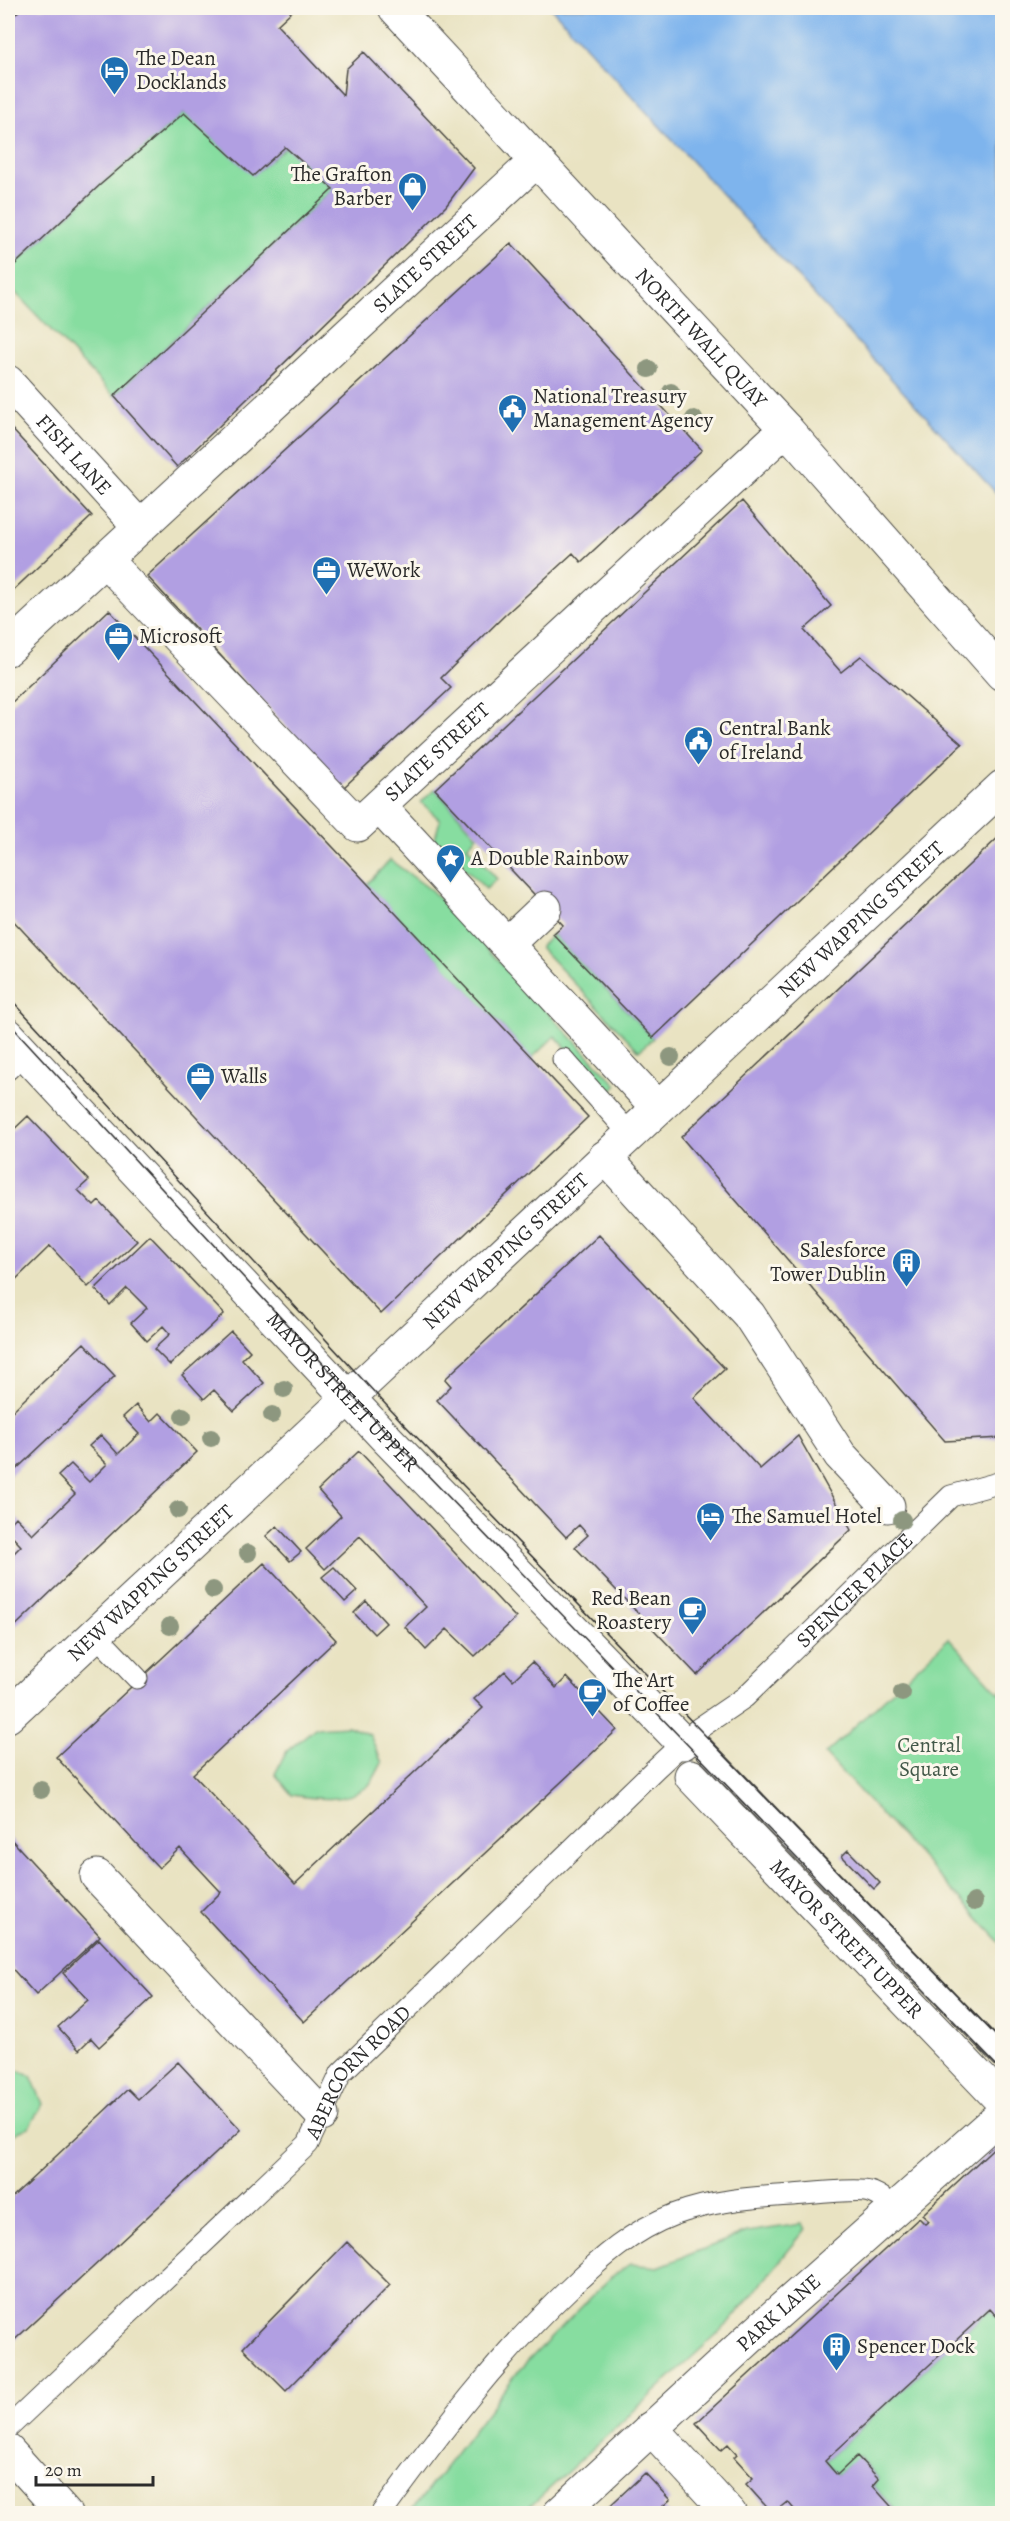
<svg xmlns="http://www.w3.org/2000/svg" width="1010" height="2521" viewBox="0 0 1010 2521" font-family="Alegreya,serif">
  <rect width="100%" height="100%" fill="#fbf7ec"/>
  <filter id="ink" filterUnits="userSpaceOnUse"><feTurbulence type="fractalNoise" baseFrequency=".0167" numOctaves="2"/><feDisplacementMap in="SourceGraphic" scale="12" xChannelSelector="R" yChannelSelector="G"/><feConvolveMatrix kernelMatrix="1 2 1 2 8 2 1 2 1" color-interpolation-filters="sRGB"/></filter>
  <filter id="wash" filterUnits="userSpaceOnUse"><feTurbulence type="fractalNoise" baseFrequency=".008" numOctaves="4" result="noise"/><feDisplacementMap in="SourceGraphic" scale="24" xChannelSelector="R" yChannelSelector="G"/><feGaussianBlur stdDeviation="1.35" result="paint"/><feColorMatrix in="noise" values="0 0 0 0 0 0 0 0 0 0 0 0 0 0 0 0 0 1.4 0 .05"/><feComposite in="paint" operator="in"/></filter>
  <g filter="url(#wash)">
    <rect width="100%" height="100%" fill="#e9e3c2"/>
    <path fill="#87dda0" stroke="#598466" stroke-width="1.5" d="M184,113l69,62 33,-28 47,42 -219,207 -106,-111v-14l92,-86z
      M435,789l42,47 -10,10 30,33 -11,10 -17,-17 -38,-19 9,-33 -19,-18z
      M390,860l41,30 186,195 -8,9 -54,-58 -23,22 -165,-174z
      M553,934l100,104 -14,13 -99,-104z
      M949,1638l50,55 3,-3v254l-177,-190z
      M348,1726l22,9 12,28c-4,7 -9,19 -15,24 -23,16 -50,12 -75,8l-17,-21 12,-23 28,-23z
      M8,2067l23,9 12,28 -14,23 -21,10z
      M802,2224l4,5 -77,94 -206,190h-113l110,-144 91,-92 19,-13 28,3 89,-35z
      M990,2309l12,13v191h-104l-25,-27 6,-7 -21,-23 -21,19 -12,-14z"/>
    <path fill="#7eb4ed" stroke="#54708c" stroke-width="1.5" d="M551,8h451v491l-18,-19z"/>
    <g id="blocks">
      <path fill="#b19fe2" d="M22,8h267l3,3 -15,14 66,70 3,-26 18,-17 110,116 -28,38 -269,261 -63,-71 219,-207 -48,-42 -32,29 -69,-63 -84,72 -92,86v-250z
        M511,243l191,207 -121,112 -8,-9 -68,62 -64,63 10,10 -108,100 -196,-212z
        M8,425l84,91 -84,79z
        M742,501l89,105 -27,24 37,42 20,-16 101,88 -309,294 -100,-104 10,-9 -128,-136z
        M109,610l479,507 -207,197 -373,-399v-209z
        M1002,834v604l-57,3 -264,-304z
        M28,1116l61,64 -11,10 16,16 5,-5 38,40 -49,46 -38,-41 -42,41v-152z
        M599,1235l126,134 -31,29 66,71 38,-33 53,94 -154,145 -122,-128 13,-12 -9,-10 -13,12 -129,-137 14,-14 -6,-7z
        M150,1236l74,78 -54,51 -16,-16 16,-15 -7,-8 -16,15 -16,-18 16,-15 -20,-20 -17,17 -15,-16z
        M231,1331l19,20 -8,8 22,24 -30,28 -20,-21 -10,9 -22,-24z
        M84,1343l31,33 -107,101v-62z
        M136,1405l15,17 9,-9 37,39 -189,181v-74l13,-13 -13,-14v-6l8,-9 17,18 42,-41 -17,-18 13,-12 18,18 18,-18 -18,-18 12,-11 17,19 21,-20 -16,-17z
        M359,1451l157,167 -41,38 -28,-27 -21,21 -21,-23 21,-20 -66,-71 -35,33 -19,-20 35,-33 -23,-26z
        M277,1526l24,26 -11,9 -24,-25z
        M264,1563l72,77 -143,134 102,110 188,-176 -9,-9 31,-28 8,9 19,-18 24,26 11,-11 50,53 -313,292 -103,-110 20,-20 -41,-44 -21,20 -103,-111z
        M334,1567l23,24 -12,11 -23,-25z
        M366,1601l20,22 -12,11 -20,-21z
        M8,1836l92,100 -64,59 -28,-31z
        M848,1850l32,33 -6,6 -32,-33z
        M99,1939l54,58 -54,50 -8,-9 -12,12 -21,-23 30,-27 -25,-27z
        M178,2062l63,68 -233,216v-145l120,-112 10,10z
        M1002,2140v182l-12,-13 -165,152 12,14 20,-19 22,23 -6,7 25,28h-100l-10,-12 -15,12 -27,-30 7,-6 -19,-21 3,-3 -9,-10 -7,6 -25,-27 223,-205 6,6 4,-3 -7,-6z
        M347,2242l43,43 -104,106 -43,-43z
        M645,2473l25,27 -7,6 7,8h-69z"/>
    </g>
  </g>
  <g filter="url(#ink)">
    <use href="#blocks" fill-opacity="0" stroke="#484742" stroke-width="1.5"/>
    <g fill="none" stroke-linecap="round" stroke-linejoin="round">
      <defs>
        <g id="lane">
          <path d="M563,1059l67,75"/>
          <path d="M8,1069l16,-16"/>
          <path d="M95,1634l42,44"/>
          <path d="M691,1735l311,322"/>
          <path id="s1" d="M8,2428l300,-284 33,-71 314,-304 43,-40 47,-32 206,-201 51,-14"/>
          <path d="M381,2514c58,-80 117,-158 189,-226 30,-29 63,-58 103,-73 37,-14 80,-18 120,-20 15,-1 66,-7 77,-3 9,2 19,11 27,16"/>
        </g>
        <g id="street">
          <path id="s2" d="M8,382l131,144"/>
          <path id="s3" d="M105,560l253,265 428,-396"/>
          <path id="s4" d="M8,649l528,-488"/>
          <path d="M379,806l279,302"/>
          <path d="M507,944l38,-36"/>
          <path id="s5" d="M8,1035l377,402 298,306"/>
          <path d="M605,1157l144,158 91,140 48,51"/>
          <path id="s6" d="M8,1716l994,-929"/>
          <path id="s7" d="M691,1776l311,325"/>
          <path d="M97,1876l225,239"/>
          <path d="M651,2428l79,86"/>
          <path id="s8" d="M559,2514l195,-180 248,-220"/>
        </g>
        <g id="secondary">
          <path id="s9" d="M395,8l391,421 216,245"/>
          <path d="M8,2451l57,63"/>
        </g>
      </defs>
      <use href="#lane" stroke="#484742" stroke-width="23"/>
      <use href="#street" stroke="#484742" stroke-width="35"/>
      <use href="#secondary" stroke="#484742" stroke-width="35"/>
      <use href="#lane" stroke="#fff" stroke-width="21"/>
      <use href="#street" stroke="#fff" stroke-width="33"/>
      <use href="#secondary" stroke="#fff" stroke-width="33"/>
      <path stroke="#2b2b2b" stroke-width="1.5" d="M8,996l393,425 601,621
        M8,1022l380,412 614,637"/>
    </g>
    <g fill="#8d977f">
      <circle cx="649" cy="369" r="9"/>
      <circle cx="671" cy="392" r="9"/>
      <circle cx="694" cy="419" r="9"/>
      <circle cx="671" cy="1057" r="9"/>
      <circle cx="284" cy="1389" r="9"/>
      <circle cx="272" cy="1415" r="9"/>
      <circle cx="183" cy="1416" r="9"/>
      <circle cx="211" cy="1438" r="9"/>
      <circle cx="178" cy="1510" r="9"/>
      <circle cx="902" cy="1520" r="9"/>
      <circle cx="248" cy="1553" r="9"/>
      <circle cx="213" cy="1590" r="9"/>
      <circle cx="170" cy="1626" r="9"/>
      <circle cx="902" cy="1693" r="9"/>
      <circle cx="41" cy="1790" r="9"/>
      <circle cx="974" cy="1902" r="9"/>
    </g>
  </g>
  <defs>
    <symbol id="hotel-pin" viewBox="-11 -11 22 30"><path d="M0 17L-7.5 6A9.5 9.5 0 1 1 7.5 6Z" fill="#1f6fb2" stroke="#fbf7ec"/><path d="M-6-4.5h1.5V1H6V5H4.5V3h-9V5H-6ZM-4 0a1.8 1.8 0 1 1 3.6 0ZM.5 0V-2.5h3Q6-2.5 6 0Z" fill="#fff"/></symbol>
    <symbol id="shop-pin" viewBox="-11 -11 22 30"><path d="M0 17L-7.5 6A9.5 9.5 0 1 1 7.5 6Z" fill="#1f6fb2" stroke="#fbf7ec"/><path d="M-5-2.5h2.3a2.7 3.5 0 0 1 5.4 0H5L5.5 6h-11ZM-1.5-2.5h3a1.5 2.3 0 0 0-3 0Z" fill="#fff"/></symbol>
    <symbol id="civic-pin" viewBox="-11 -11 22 30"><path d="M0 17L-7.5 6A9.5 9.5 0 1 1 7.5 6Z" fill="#1f6fb2" stroke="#fbf7ec"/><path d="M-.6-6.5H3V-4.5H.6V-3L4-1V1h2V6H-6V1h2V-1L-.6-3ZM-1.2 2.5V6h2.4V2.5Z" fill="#fff"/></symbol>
    <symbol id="office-pin" viewBox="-11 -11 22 30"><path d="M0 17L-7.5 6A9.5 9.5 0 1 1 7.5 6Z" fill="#1f6fb2" stroke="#fbf7ec"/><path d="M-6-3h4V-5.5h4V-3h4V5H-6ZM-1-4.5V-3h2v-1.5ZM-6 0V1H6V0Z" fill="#fff"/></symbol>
    <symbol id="sight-pin" viewBox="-11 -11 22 30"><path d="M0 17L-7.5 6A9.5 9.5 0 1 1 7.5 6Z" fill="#1f6fb2" stroke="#fbf7ec"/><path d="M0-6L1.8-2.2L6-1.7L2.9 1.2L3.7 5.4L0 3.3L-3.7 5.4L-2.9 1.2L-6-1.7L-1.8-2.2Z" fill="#fff"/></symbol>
    <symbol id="building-pin" viewBox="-11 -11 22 30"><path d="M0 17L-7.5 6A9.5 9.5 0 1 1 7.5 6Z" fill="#1f6fb2" stroke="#fbf7ec"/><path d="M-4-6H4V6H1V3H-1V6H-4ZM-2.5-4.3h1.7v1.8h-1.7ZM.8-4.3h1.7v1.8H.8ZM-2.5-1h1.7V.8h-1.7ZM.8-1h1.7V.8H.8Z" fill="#fff"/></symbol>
    <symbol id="cafe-pin" viewBox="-11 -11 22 30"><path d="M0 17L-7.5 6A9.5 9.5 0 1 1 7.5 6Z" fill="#1f6fb2" stroke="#fbf7ec"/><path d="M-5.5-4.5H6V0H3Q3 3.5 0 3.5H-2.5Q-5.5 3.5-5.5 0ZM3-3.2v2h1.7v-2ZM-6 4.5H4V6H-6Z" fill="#fff"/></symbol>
  </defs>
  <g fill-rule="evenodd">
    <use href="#hotel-pin" x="98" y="54" width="33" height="45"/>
    <use href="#shop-pin" x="396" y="170" width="33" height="45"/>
    <use href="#civic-pin" x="496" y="392" width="33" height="45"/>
    <use href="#office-pin" x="310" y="554" width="33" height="45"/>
    <use href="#office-pin" x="102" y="620" width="33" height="45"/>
    <use href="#civic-pin" x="682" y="724" width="33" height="45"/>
    <use href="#sight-pin" x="434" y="842" width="33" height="45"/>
    <use href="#office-pin" x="184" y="1060" width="33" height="45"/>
    <use href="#building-pin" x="890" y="1246" width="33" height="45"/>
    <use href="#hotel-pin" x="694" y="1500" width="33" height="45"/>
    <use href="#cafe-pin" x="676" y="1594" width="33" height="45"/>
    <use href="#cafe-pin" x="576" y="1676" width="33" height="45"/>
    <use href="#building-pin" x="820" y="2330" width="33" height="45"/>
  </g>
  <g text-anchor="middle" stroke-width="6" stroke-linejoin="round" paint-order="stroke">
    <g font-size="21" fill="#2b2b2b" stroke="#fbf7ec" text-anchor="start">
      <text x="136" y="65">The Dean<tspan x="136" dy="24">Docklands</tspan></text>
      <text x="392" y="181" text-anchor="end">The Grafton<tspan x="392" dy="24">Barber</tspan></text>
      <text x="533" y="403">National Treasury<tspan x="533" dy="24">Management Agency</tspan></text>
      <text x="347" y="577">WeWork</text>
      <text x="139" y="643">Microsoft</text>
      <text x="719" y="735">Central Bank<tspan x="719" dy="24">of Ireland</tspan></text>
      <text x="471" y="865">A Double Rainbow</text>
      <text x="221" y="1083">Walls</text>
      <text x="886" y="1257" text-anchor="end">Salesforce<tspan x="886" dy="24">Tower Dublin</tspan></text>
      <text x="732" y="1523">The Samuel Hotel</text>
      <text x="671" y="1605" text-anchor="end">Red Bean<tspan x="671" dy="24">Roastery</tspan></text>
      <text x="613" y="1687">The Art<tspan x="613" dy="24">of Coffee</tspan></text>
      <text x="857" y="2353">Spencer Dock</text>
    </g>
    <g font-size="21" fill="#2b2b2b" stroke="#fbf7ec">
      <text dy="7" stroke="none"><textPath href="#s4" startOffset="568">SLATE STREET</textPath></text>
      <text dy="7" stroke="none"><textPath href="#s9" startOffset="450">NORTH WALL QUAY</textPath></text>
      <text dy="7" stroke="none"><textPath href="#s2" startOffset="98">FISH LANE</textPath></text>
      <text dy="7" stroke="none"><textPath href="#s3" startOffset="474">SLATE STREET</textPath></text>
      <text dy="7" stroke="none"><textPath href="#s6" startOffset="1167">NEW WAPPING STREET</textPath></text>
      <text dy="7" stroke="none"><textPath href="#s6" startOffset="681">NEW WAPPING STREET</textPath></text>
      <text dy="7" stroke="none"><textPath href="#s5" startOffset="489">MAYOR STREET UPPER</textPath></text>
      <text dy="7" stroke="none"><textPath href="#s6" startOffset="195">NEW WAPPING STREET</textPath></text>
      <text dy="7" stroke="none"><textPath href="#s1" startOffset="1197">SPENCER PLACE</textPath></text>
      <text dy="7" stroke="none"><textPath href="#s7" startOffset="225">MAYOR STREET UPPER</textPath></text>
      <text dy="7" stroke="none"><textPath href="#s1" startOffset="502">ABERCORN ROAD</textPath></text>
      <text dy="7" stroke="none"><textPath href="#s8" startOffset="298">PARK LANE</textPath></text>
    </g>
    <g font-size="21" fill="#425848" stroke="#fbf7ec">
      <text x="929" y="1752">Central<tspan x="929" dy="24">Square</tspan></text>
    </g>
  </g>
  <rect width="1010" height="2521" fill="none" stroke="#fbf7ec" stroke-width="30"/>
  <path d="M36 2476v9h117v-9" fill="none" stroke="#2b2b2b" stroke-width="3"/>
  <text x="45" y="2476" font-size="18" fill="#2b2b2b" stroke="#fbf7ec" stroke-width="4.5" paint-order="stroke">20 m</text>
</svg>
